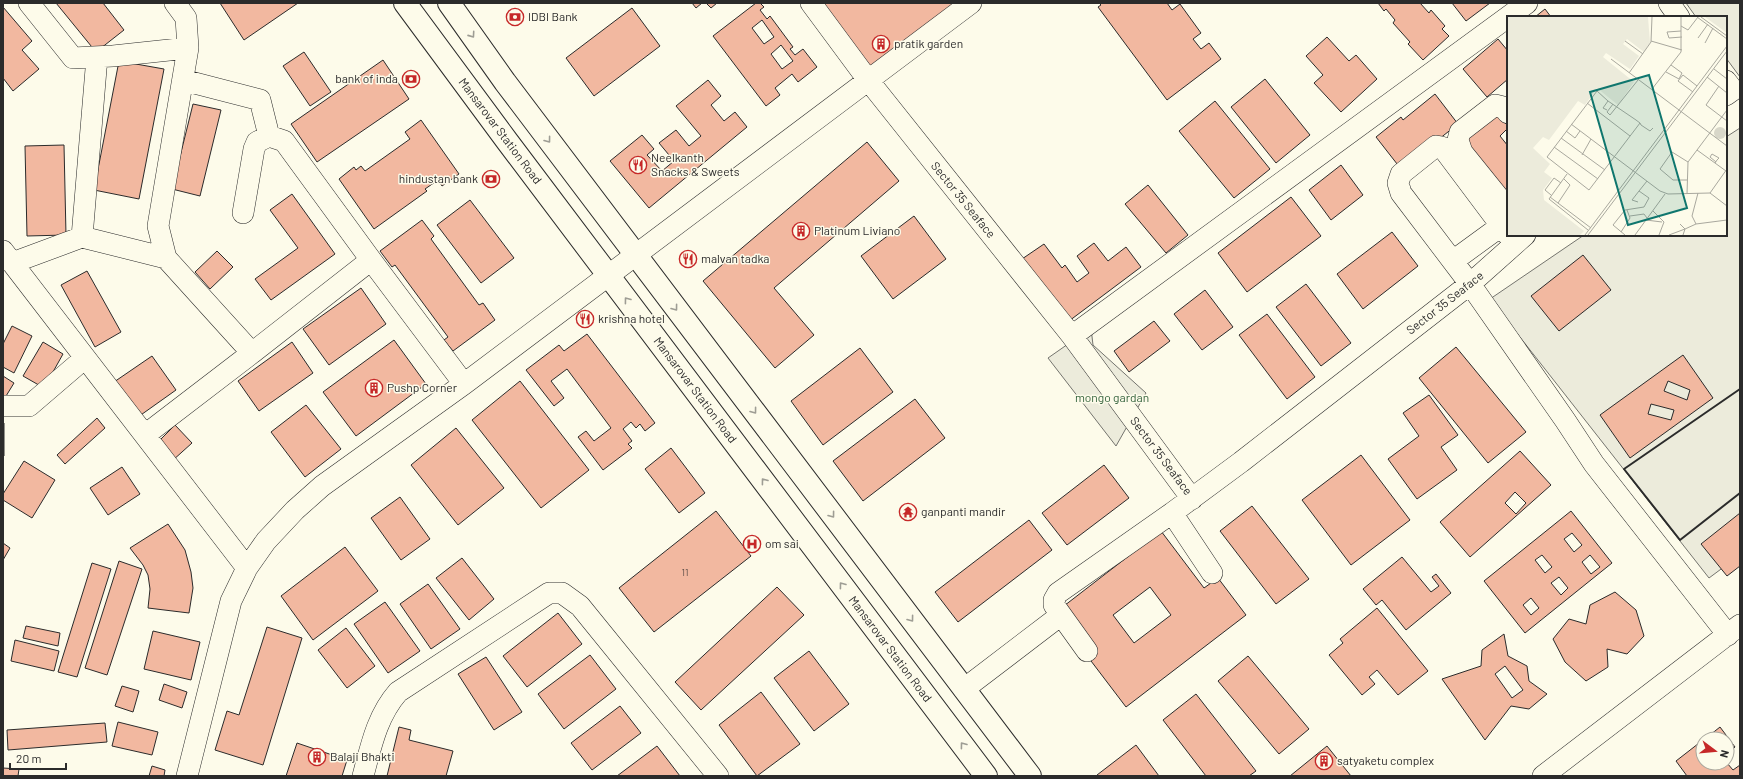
<svg xmlns="http://www.w3.org/2000/svg" width="1743" height="779" viewBox="0 0 1743 779" font-family="Barlow,sans-serif">
  <rect width="100%" height="100%" fill="#fdfbea"/>
  <path fill="#ecebdb" stroke="#74746e" d="M1686,3h54v74l-14,-19v-41h-30z
    M1740,128v427l-31,23 -219,-279 94,-64h142v-98z
    M1091,328l2,17 53,48 -30,53 -68,-88z"/>
  <path fill="#f2b8a0" stroke="#2b2b2b" fill-rule="evenodd" d="M56,3h47l21,27 -28,22z
    M220,3h78l-54,37z
    M692,3h10l-6,5z
    M706,3h11l-6,5z
    M756,3h4l4,4 -4,3 7,9 3,-3 23,31 -3,2 5,6 8,-6 14,18 -19,15 -6,-8 -17,14 5,7 -14,11 -53,-70zM762,20l12,17 -10,7 -12,-16zM781,45l12,16 -11,8 -11,-15z
    M814,3h157l-94,70z
    M1099,3h68l5,7 8,-6 21,29 -8,6 8,10 8,-6 12,16 -54,41 -69,-93 3,-2z
    M1378,3h42l9,10 2,-3 14,16 -3,3 7,7 -26,24 -15,-16 2,-2 -17,-19 2,-3 -9,-11 -2,2z
    M1452,3h38l-24,18z
    M3,7l29,34 -10,9 17,19 -26,22 -10,-13z
    M632,8l28,38 -66,50 -28,-38z
    M1545,9l6,8h-16z
    M1327,37l22,24 7,-6 21,24 -36,33 -27,-29 9,-8 -17,-19z
    M1498,39l10,12v28l-21,18 -24,-28z
    M304,52l27,40 -21,14 -27,-40z
    M383,60l26,39 -92,63 -26,-38z
    M119,61l45,8 -25,130 -45,-9z
    M1265,79l45,56 -34,28 -45,-56z
    M708,80l13,16 -10,9 13,16 11,-9 12,15 -98,81 -39,-47 32,-26 12,14 -7,6 15,16 12,-10 -15,-18 17,-13 13,16 12,-10 -25,-30z
    M1435,94l23,30 -57,45 -25,-32 25,-20 2,3z
    M1215,101l55,68 -36,29 -55,-67z
    M193,104l28,6 -21,86 -28,-7z
    M1497,113l11,13v2l-8,8 8,10v51l-46,-53z
    M421,120l38,54 -17,12 -4,-6 -13,9 2,2 -53,38 -35,-50 15,-12 2,3 5,-4 4,5 45,-32 -5,-7z
    M867,142l32,39 -125,107 40,47 -39,33 -72,-87z
    M64,145l2,90 -39,1 -2,-90z
    M1341,165l22,30 -32,25 -22,-30z
    M1148,185l40,50 -22,18 -41,-49z
    M292,194l43,60 -64,46 -16,-21 43,-31 -28,-38z
    M1291,197l30,39 -74,56 -29,-39z
    M470,200l44,58 -33,25 -44,-58z
    M914,216l32,43 -53,40 -32,-43z
    M422,220l12,16 -3,3 48,66 4,-2 12,17 -42,31 -9,-11 4,-3 -53,-72 -3,2 -12,-16z
    M1392,232l26,34 -55,43 -26,-35z
    M1094,243l14,18 18,-14 15,20 -72,54 -47,-62 22,-15 18,24 3,-3 12,17 12,-9 -12,-17z
    M217,251l16,16 -23,22 -15,-17z
    M1583,255l28,35 -52,41 -28,-35z
    M87,271l34,61 -26,15 -34,-62z
    M1306,284l45,59 -30,23 -45,-59z
    M361,288l25,36 -57,41 -26,-36z
    M1205,290l28,37 -31,23 -28,-36z
    M1267,314l48,63 -28,22 -48,-64z
    M1154,321l16,20 -41,31 -15,-21z
    M12,326l20,10 -18,37 -11,-6v-23z
    M587,334l68,89 -10,8 -5,-7 -4,4 -5,-6 -8,7 9,12 -4,3 4,4 -29,22 -25,-33 8,-6 8,10 17,-13 -44,-59 -16,12 13,17 -10,8 -28,-36 33,-25 5,6z
    M394,340l32,44 -70,52 -33,-44z
    M43,342l20,12 -19,34 -21,-12z
    M292,342l21,31 -54,38 -21,-30z
    M1456,347l70,85 -38,31 -69,-85z
    M860,348l33,44 -70,53 -32,-44z
    M1683,355l30,43 -83,60 -30,-43zM1668,381l22,9 -3,10 -23,-9zM1651,404l23,6 -3,10 -23,-6z
    M152,356l24,34 -38,27 -24,-35z
    M3,376l11,7 -11,18z
    M520,381l69,89 -48,38 -69,-88z
    M1429,395l29,40 -17,12 16,23 -40,29 -29,-40 31,-23 -16,-23z
    M915,399l30,39 -82,63 -30,-40z
    M306,405l35,44 -36,28 -34,-45z
    M97,418l8,10 -40,36 -8,-9z
    M3,423h1v33h-1z
    M175,425l17,18 -20,18 -16,-17z
    M456,428l48,60 -46,37 -47,-60z
    M671,448l34,45 -26,20 -34,-44z
    M1520,451l31,34 -81,72 -30,-35zM1515,492l11,11 -10,11 -11,-11z
    M1361,455l49,65 -59,45 -49,-65z
    M24,461l31,19 -23,38 -29,-18v-6z
    M1104,465l25,33 -62,47 -25,-32z
    M122,467l18,27 -32,21 -18,-27z
    M400,497l30,42 -29,21 -30,-42z
    M1252,506l57,73 -33,25 -56,-73z
    M716,511l35,45 -97,76 -35,-44z
    M1571,511l41,52 -87,70 -41,-52zM1572,533l10,12 -8,7 -10,-13zM1542,555l10,12 -7,6 -10,-13zM1590,555l10,12 -9,7 -9,-12zM1559,577l9,11 -7,7 -10,-12zM1531,598l8,10 -8,7 -8,-10z
    M1740,513v53l-13,10 -26,-32z
    M1029,520l23,30 -94,72 -23,-30z
    M168,524l17,26 6,22 2,16 -4,25 -41,-5 2,-19 -2,-14 -5,-10 -13,-17z
    M1161,531l43,57 14,-10 28,37 -120,92 -38,-50 -28,-48zM1150,587l21,28 -37,28 -21,-28z
    M3,543l7,5 -7,12z
    M345,547l33,44 -65,49 -32,-44z
    M1402,557l29,35 8,-6 -7,-9 4,-3 15,19 -45,37 -24,-30 -6,5 -13,-16z
    M462,558l32,41 -25,21 -33,-42z
    M119,561l23,8 -35,106 -22,-7z
    M92,563l19,6 -34,108 -19,-5z
    M428,584l32,45 -29,20 -31,-45z
    M777,587l27,28 -103,95 -26,-28z
    M1615,592l21,18 8,26 -17,18 -20,-5 1,18 -22,14 -21,-19 -12,-23 16,-20 17,5 4,-19z
    M385,602l35,49 -32,22 -34,-49z
    M1377,608l51,63 -30,24 -21,-25 -8,7 6,7 -13,11 -33,-40 14,-12 -3,-4z
    M558,613l24,31 -55,43 -24,-31z
    M26,626l34,7 -2,13 -35,-8z
    M267,627l35,11 -39,127 -48,-15 12,-39 12,4z
    M346,628l29,38 -28,22 -29,-38z
    M153,631l47,11 -9,38 -47,-11z
    M1504,634l4,22 19,10 2,15 18,13 -18,15 -18,-3 -26,34 -43,-61 39,-13 1,-16zM1505,666l18,24 -11,8 -17,-24z
    M15,640l44,11 -5,20 -43,-10z
    M809,651l40,53 -35,27 -40,-53z
    M590,655l26,34 -52,40 -26,-35z
    M1248,656l61,73 -30,25 -61,-73z
    M486,657l36,55 -28,18 -36,-56z
    M164,684l23,8 -5,16 -23,-8z
    M122,686l17,5 -6,21 -18,-6z
    M761,692l39,52 -43,32 -38,-51z
    M1196,694l60,77 -7,5h-43l-43,-56z
    M620,706l21,27 -49,37 -21,-27z
    M118,722l40,10 -6,23 -40,-9z
    M105,723l2,19 -99,8 -1,-20z
    M399,727l12,3 -2,10 44,11 -7,25h-59z
    M1720,727l15,20 -8,7v-15h-22z
    M1703,740v23h24l6,7 7,-5v11h-53l-11,-15z
    M297,743l50,17 -5,16h-56z
    M1136,745l23,31h-61l-1,-1z
    M657,746l23,30h-63z
    M1327,746l24,30h-61z
    M152,766l13,4 -1,6h-15z
    M3,768l16,1 -1,7h-15z"/>
  <g fill="none" stroke-linecap="round" stroke-linejoin="round">
    <defs>
      <path id="minor" d="M29,3l44,55 40,-2 75,-8
        M175,3l11,15 2,30 -30,178 8,32 86,95 119,-93 93,124
        M811,3l57,77 204,256 120,163
        M1669,3l10,14
        M183,80l77,20 9,36
        M1726,81l7,9 -7,5
        M1508,113l-5,-6 -8,-2 -35,27 -2,8 4,12 46,57
        M243,213l11,-64 3,-7 12,-6 15,5 87,119
        M1508,235l-66,-88 -6,-1 -35,28 -3,9 3,10 69,91 95,136 29,44 134,171
        M82,237l84,21
        M3,251l244,317
        M1453,261l48,-35
        M12,263l70,-26 15,-180
        M1072,336l455,-333
        M3,406h26l56,-48
        M145,435l107,-82
        M1172,513l40,60
        M1087,651l-33,-46v-5l4,-7 114,-80 69,-51 229,-178 55,-49
        M964,689l97,-74
        M187,776l44,-175 16,-33 19,-27 29,-31 27,-24 142,-102 507,-381
        M363,776c8,-30 14,-60 35,-84l151,-99h13l18,13 138,170
        M1543,776l197,-151"/>
      <path id="major" d="M405,3l102,138 479,635
        M449,3l56,79 525,694"/>
    </defs>
    <use href="#minor" stroke="#2b2b2b" stroke-width="22"/>
    <use href="#major" stroke="#2b2b2b" stroke-width="24"/>
    <use href="#minor" stroke="#fdfbea" stroke-width="21"/>
    <use href="#major" stroke="#fdfbea" stroke-width="22"/>
    <path stroke="#2b2b2b" stroke-width="2" d="M1740,389l-116,80 56,71 60,-47"/>
  </g>
  <defs><path id="oneway-chevron" d="M-2-3.5L2.5 0L-2 3.5" fill="none" stroke-width="1.6" stroke-linecap="round" stroke-linejoin="round"/></defs>
  <g stroke="#9e9d94">
    <use href="#oneway-chevron" transform="translate(472 35) rotate(55)"/>
    <use href="#oneway-chevron" transform="translate(548 140) rotate(53)"/>
    <use href="#oneway-chevron" transform="translate(627 300) rotate(-127)"/>
    <use href="#oneway-chevron" transform="translate(675 308) rotate(53)"/>
    <use href="#oneway-chevron" transform="translate(754 411) rotate(53)"/>
    <use href="#oneway-chevron" transform="translate(764 481) rotate(-127)"/>
    <use href="#oneway-chevron" transform="translate(832 515) rotate(53)"/>
    <use href="#oneway-chevron" transform="translate(842 585) rotate(-127)"/>
    <use href="#oneway-chevron" transform="translate(911 619) rotate(53)"/>
    <use href="#oneway-chevron" transform="translate(963 745) rotate(-127)"/>
  </g>
  <defs>
    <symbol id="bank-ring" viewBox="-11 -11 22 22"><circle r="9.5" fill="#fdfbea" stroke="#c62828" stroke-width="1.5"/><path d="M-6-4H6V4H-6ZM0-2.3a2.3 2.3 0 1 0 0 4.6a2.3 2.3 0 1 0 0-4.6Z" fill="#c62828"/></symbol>
    <symbol id="building-ring" viewBox="-11 -11 22 22"><circle r="9.5" fill="#fdfbea" stroke="#c62828" stroke-width="1.5"/><path d="M-4-6H4V6H1V3H-1V6H-4ZM-2.5-4.3h1.7v1.8h-1.7ZM.8-4.3h1.7v1.8H.8ZM-2.5-1h1.7V.8h-1.7ZM.8-1h1.7V.8H.8Z" fill="#c62828"/></symbol>
    <symbol id="restaurant-ring" viewBox="-11 -11 22 22"><circle r="9.5" fill="#fdfbea" stroke="#c62828" stroke-width="1.5"/><path d="M-5-6h1v4h1v-4h1v4h1v-4h1v5L-1.5 .5V6h-2V.5L-5-1ZM5-6V6H3V1.5H1.5Q1.5-4 5-6Z" fill="#c62828"/></symbol>
    <symbol id="temple-ring" viewBox="-11 -11 22 22"><circle r="9.5" fill="#fdfbea" stroke="#c62828" stroke-width="1.5"/><path d="M0-6L5-2H3V0L6.5 2.5H4V6H1.5V3h-3V6H-4V2.5H-6.5L-3 0V-2H-5Z" fill="#c62828"/></symbol>
    <symbol id="hospital-ring" viewBox="-11 -11 22 22"><circle r="9.5" fill="#fdfbea" stroke="#c62828" stroke-width="1.5"/><path d="M-5-5h3v3.5h4V-5h3V5h-3V1.5h-4V5h-3Z" fill="#c62828"/></symbol>
  </defs>
  <g fill-rule="evenodd">
    <use href="#bank-ring" x="505" y="7" width="20" height="20"/>
    <use href="#building-ring" x="871" y="34" width="20" height="20"/>
    <use href="#bank-ring" x="401" y="69" width="20" height="20"/>
    <use href="#restaurant-ring" x="628" y="155" width="20" height="20"/>
    <use href="#bank-ring" x="481" y="169" width="20" height="20"/>
    <use href="#building-ring" x="791" y="221" width="20" height="20"/>
    <use href="#restaurant-ring" x="678" y="249" width="20" height="20"/>
    <use href="#restaurant-ring" x="575" y="309" width="20" height="20"/>
    <use href="#building-ring" x="364" y="378" width="20" height="20"/>
    <use href="#temple-ring" x="898" y="502" width="20" height="20"/>
    <use href="#hospital-ring" x="742" y="534" width="20" height="20"/>
    <use href="#building-ring" x="307" y="747" width="20" height="20"/>
    <use href="#building-ring" x="1314" y="751" width="20" height="20"/>
  </g>
  <g text-anchor="middle" stroke-width="3" stroke-linejoin="round" paint-order="stroke">
    <g font-size="10" fill="#5d4e48">
      <text x="685" y="576">11</text>
    </g>
    <g font-size="12" fill="#2b2b2b" stroke="#fdfbea" text-anchor="start">
      <text x="528" y="21">IDBI Bank</text>
      <text x="894" y="48">pratik garden</text>
      <text x="398" y="83" text-anchor="end">bank of inda</text>
      <text x="651" y="162">Neelkanth<tspan x="651" dy="14">Snacks &amp; Sweets</tspan></text>
      <text x="478" y="183" text-anchor="end">hindustan bank</text>
      <text x="814" y="235">Platinum Liviano</text>
      <text x="701" y="263">malvan tadka</text>
      <text x="598" y="323">krishna hotel</text>
      <text x="387" y="392">Pushp Corner</text>
      <text x="921" y="516">ganpanti mandir</text>
      <text x="765" y="548">om sai</text>
      <text x="330" y="761">Balaji Bhakti</text>
      <text x="1337" y="765">satyaketu complex</text>
    </g>
    <g font-size="12" fill="#2b2b2b" stroke="#fdfbea">
      <text transform="translate(500 131) rotate(53)" y="4">Mansarovar Station Road</text>
      <text transform="translate(963 200) rotate(51)" y="4">Sector 35 Seaface</text>
      <text transform="translate(1445 303) rotate(-38)" y="4">Sector 35 Seaface</text>
      <text transform="translate(695 390) rotate(53)" y="4">Mansarovar Station Road</text>
      <text transform="translate(1161 456) rotate(53)" y="4">Sector 35 Seaface</text>
      <text transform="translate(890 649) rotate(53)" y="4">Mansarovar Station Road</text>
    </g>
    <g font-size="12" fill="#34623c" stroke="#fdfbea">
      <text x="1112" y="402">mongo gardan</text>
    </g>
  </g>
  <g transform="translate(1507 16)">
    <rect width="220" height="220" fill="#fdfbea"/>
    <path d="M0,1h141l2,26 -6,9 -17,-13 -4,5 16,12 -9,13 -24,-16 -3,4 31,25 -16,23 -21,-17 -12,17 -7,-4 -29,39 -6,-3 -10,11 17,16 -6,8 8,6 -9,12 1,10 40,31 -4,4h-73zM198,1h22v16z" fill="#ecebdb"/>
    <path d="M207 117a6 6 0 1 1 12 0a6 6 0 1 1-12 0Z" fill="#d8d7c9"/>
    <path fill="none" stroke="#a9a89e" stroke-width="1" d="M190,1l30,22M194,1l26,19M174,10l7,4 10,-13M174,15l-14,1 2,6 13,-1M191,22l10,-14M118,25l18,13M144,25l31,9M198,27l8,-15M104,43l116,87M207,53l13,10M159,56l13,7 3,-6 -11,-8M122,57l22,-31 1,-25M200,61l20,16M212,70l-13,19 21,16M145,73l29,-37v-35M186,76l-15,-11 5,-6 14,11M80,87l43,33M106,88l-6,8 3,3 28,-35M100,94l-4,-2 5,-7M133,107l-51,67 -42,-33 50,-66 11,10 28,19 4,3 1,2 9,6 3,-3M64,108l89,67 8,3 42,-1 17,13M59,115l9,7 5,-7M54,122l44,32M47,131l44,32M190,134l29,21M75,139l9,-16M208,147l2,-3 2,-2 -7,-4 -2,3 6,5M60,158l-18,25 39,31M180,164h-14l-13,-11 12,-17 16,10M203,177l17,-24M180,178l1,-32 39,-52M44,179l-6,-5 9,-12 7,5M43,181l41,31M131,186l-6,-2 7,-9M51,187l12,-18 -6,-6M146,195l11,11 -5,13M123,200l14,-2 3,4M139,204l16,2M189,208l-4,-8 6,-23M114,216l9,-14 -3,-8M78,219l142,-189M81,219l139,-184M118,219l-12,-10 12,-15 19,-3 5,-9 -10,-7 8,-10M128,219l30,-41M162,219l16,-6 -5,-5M176,219l2,-6 11,-5 31,-4"/>
    <path fill="#0f766e" fill-opacity="0.15" stroke="#0f766e" stroke-width="2" d="M142,59l38,133 -59,17 -38,-133z"/>
    <rect width="220" height="220" fill="none" stroke="#2b2b2b" stroke-width="2"/>
  </g>
  <rect width="1743" height="779" fill="none" stroke="#2b2b2b" stroke-width="8"/>
  <g transform="translate(1715 751) rotate(106)"><circle r="19" fill="#fdfbea" stroke="#a9a89e"/>
  <path d="M0-3L7 15L0 10L-7 15Z" fill="#c62828"/>
  <text y="-6" font-size="11" font-weight="bold" text-anchor="middle" fill="#2b2b2b">N</text>
  </g>
  <path d="M10 763v6h56v-6" fill="none" stroke="#2b2b2b" stroke-width="2"/>
  <text x="16" y="763" font-size="12" fill="#2b2b2b" stroke="#fdfbea" stroke-width="3" paint-order="stroke">20 m</text>
</svg>
